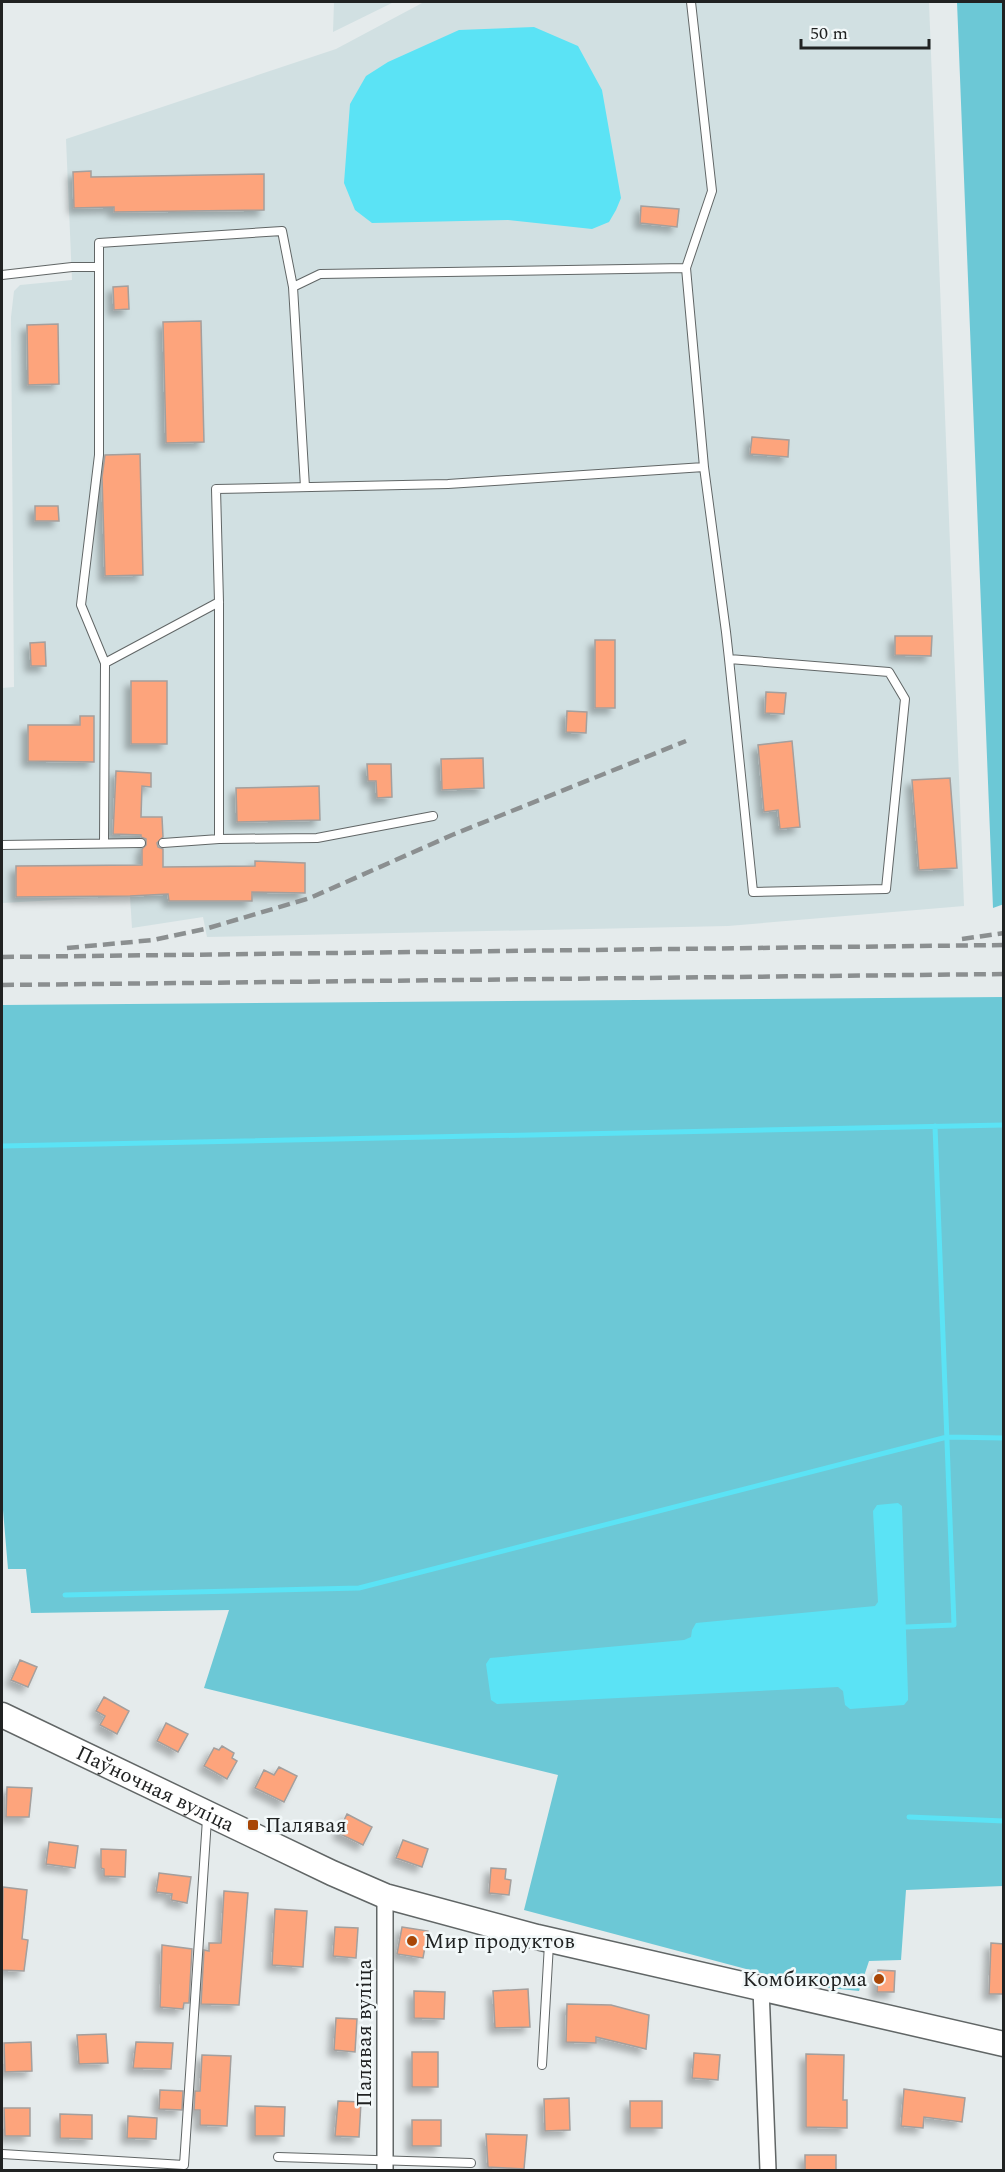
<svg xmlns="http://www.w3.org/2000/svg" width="1005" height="2172" viewBox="0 0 1005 2172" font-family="Spectral,serif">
  <defs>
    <filter id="shadow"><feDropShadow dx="-5.5" dy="5.5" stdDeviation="3" flood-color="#0004"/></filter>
  </defs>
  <rect width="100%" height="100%" fill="#e5ebec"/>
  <path fill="#d1e0e2" d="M334,2h60l-61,30z
    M424,2h505l35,904 -236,20 -521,11 -4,-20 -71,11 -2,-32 -128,7v-215l12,-1 -3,-370 3,-26 6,-6 52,-5 -6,-141 270,-90z"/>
  <path fill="#6cc8d6" d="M957,2h47v902l-11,4z
    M1003,997v889l-97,4 -5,70 -32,1 -10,30 -49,-5 -286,-76 34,-135 -354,-87 25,-78 -198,3 -5,-44h-18l-6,-71v-493z"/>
  <path fill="#5be3f5" d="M534,27l44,19 24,44 19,108 -5,12 -7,12 -17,7 -84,-9 -136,3 -17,-13 -11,-27 6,-79 16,-28 22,-14 71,-32z
    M898,1503l4,3 6,189v5l-4,5 -54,4 -5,-4 -2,-14 -5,-4 -341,17 -6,-4 -5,-36 4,-6 194,-18 7,-3 1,-7 4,-7 179,-17 3,-4 -5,-91 4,-6z"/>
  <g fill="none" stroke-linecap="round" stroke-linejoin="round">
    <path stroke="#5be3f5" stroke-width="5" d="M2,1146l1002,-21
      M65,1595l294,-7 588,-151 57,1
      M906,1627l48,-2 -19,-499
      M909,1817l95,4"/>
  </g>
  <path fill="#fda47b" stroke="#a49f9d" stroke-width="1.5" filter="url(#shadow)" d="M91,171v6l173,-3v36l-150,2v-5l-40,1 -1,-36z
    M641,206l38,3 -2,18 -37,-4z
    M128,286l1,23 -15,1 -1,-23z
    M201,321l3,121 -38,1 -3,-121z
    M58,324l1,60 -31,1 -1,-60z
    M752,437l37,3 -1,17 -38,-3z
    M140,454l3,121 -38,1 -3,-99 3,-22z
    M35,506h23l1,15h-24z
    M895,636h37l-1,20 -36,-1z
    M595,640h20v68h-20z
    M45,642l1,24h-15l-1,-23z
    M131,681h36v63h-36z
    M766,692l20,1 -2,21 -19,-1z
    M567,711l20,1 -1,21 -20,-1z
    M80,716h14v46l-66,-1v-36h52z
    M792,741l8,86 -20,2 -2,-19 -14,2 -6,-67z
    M483,758l1,30 -42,2 -1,-31z
    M367,764h24l1,33 -15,1 -1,-17h-8z
    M116,771l35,2v14l-9,-1 -1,31h21l1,20 -6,6 1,4 5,2v18l92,-1v-5l50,2v30l-53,-1v9h-83l-1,-7 -38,2 -114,1v-31l126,-1v-16l4,-4v-6l-5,-2v-2l-28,-1z
    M950,778l7,90 -38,2 -7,-90z
    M319,786l1,34 -83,2 -1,-34z
    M20,1660l17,7 -9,20 -17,-7z
    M104,1697l25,14 -12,23 -17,-9 5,-9 -9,-5z
    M166,1723l22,11 -10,18 -21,-11z
    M222,1746l12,7 -2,5 5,3 -10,18 -23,-13 10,-18 5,2z
    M279,1767l18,9 -13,26 -29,-14 9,-18 10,5z
    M7,1787l25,1 -3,29h-23z
    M347,1814l25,13 -9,18 -25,-12z
    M403,1840l25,9 -6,18 -26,-9z
    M49,1842l29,4 -3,22 -29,-4z
    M101,1849l25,1 -1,27 -21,-1v-7l-3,-1z
    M491,1868l15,1 -1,10 6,1 -2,15 -20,-2z
    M159,1873l32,4 -4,26 -16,-3 1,-6 -16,-2z
    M3,1887l24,3 -5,49 6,1 -4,31 -22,-1z
    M224,1891l24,2 -9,112 -38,-1 3,-54 5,1v-8h12z
    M275,1909l32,2 -4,56 -31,-2z
    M335,1927l23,1 -2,30 -23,-2z
    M402,1927l26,4 -5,27 -26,-4z
    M991,1943l13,1v50h-15z
    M162,1945l30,4 -3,54h-5l-1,6 -23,-2z
    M878,1970l17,1 -1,21h-17z
    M528,1989l2,38 -35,1 -2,-37z
    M414,1991l31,1 -1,27 -30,-1z
    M567,2004l44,1 38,10 -3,34 -50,-12v6l-30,-1z
    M336,2018l21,1 -2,33 -21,-2z
    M106,2034l2,29 -29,1 -2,-29z
    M31,2042l1,29 -27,1 -1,-29z
    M136,2042l37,1 -2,26 -38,-1z
    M412,2052h26v35h-26z
    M694,2053l26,2 -2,25 -26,-2z
    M806,2054l38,1 -1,45h4v28l-41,-1z
    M202,2055l29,1 -4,70 -27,-1v-15h-6l1,-19h5z
    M904,2089l61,9 -3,24 -38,-5 -1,11 -22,-2z
    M160,2090l23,1 -1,19 -23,-1z
    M569,2098l1,32 -25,1 -1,-32z
    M338,2101l23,1 -2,35 -24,-1z
    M630,2101h32v27h-32z
    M255,2106l30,1 -1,29h-29z
    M4,2108h26v28h-25z
    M60,2114l32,1v24l-32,-1z
    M128,2116l29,2 -1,21 -29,-1z
    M412,2120h29v26h-29z
    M486,2134l41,1 -3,34 -36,-2z
    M805,2155h31v15h-31z"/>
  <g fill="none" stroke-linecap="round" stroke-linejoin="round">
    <defs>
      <path id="lane" d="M686,268l26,-77 -21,-189
        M2,275l70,-8h27
        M305,487l-12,-200 27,-13 366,-6 18,199
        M105,663l-24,-58 18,-150v-212l183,-12 11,56
        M219,839v-237l-3,-113 232,-5 256,-17 22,165 3,27 24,233 133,-3 19,-190 -16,-27 -160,-13
        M104,843l1,-180 114,-61
        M163,843l56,-4 98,-1 116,-22
        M2,845l139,-2
        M542,2065l7,-121
        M2,2154l182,11 23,-346
        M278,2157l193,6"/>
      <path id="street" d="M761,1988l7,182
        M385,2170v-274"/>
      <g id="primary">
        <path id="s1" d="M2,1715l330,158 53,23 152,41 467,107"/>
      </g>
    </defs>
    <use href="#lane" stroke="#616666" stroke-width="10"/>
    <use href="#street" stroke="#616666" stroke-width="18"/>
    <use href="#primary" stroke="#616666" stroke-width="27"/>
    <use href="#lane" stroke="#fff" stroke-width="8"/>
    <use href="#street" stroke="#fff" stroke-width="15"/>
    <use href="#primary" stroke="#fff" stroke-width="24"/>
    <path stroke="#8b8f90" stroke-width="4.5" stroke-dasharray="12 6" stroke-linecap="butt" d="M962,939l42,-6
      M67,948l86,-8 52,-11 105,-31 142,-63 234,-94
      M2,957l1002,-12
      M2,985l1002,-11"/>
  </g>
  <g fill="#a84606" stroke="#f2f8f9" stroke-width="2">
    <rect x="247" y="1819" width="12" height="12" rx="3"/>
    <circle cx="412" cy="1941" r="6"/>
    <circle cx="879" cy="1979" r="6"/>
  </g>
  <g text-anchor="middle" stroke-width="5" stroke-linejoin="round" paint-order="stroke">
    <g font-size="21" fill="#202222" stroke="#f2f8f9">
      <text dy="7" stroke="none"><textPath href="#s1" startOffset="170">Паўночная вуліца</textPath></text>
      <text transform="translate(364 2033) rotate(-90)" y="7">Палявая вуліца</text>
    </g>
    <g font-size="21" fill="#202222" stroke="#f2f8f9" text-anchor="start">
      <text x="265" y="1832">Палявая</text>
      <text x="424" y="1948">Мир продуктов</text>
      <text x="867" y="1986" text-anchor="end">Комбикорма</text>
    </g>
  </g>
  <rect width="1005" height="2172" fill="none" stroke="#202222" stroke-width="6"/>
  <path d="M801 39v9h128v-9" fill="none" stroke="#202222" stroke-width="3"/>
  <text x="810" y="39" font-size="18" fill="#202222" stroke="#f2f8f9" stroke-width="4.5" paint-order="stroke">50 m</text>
</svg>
